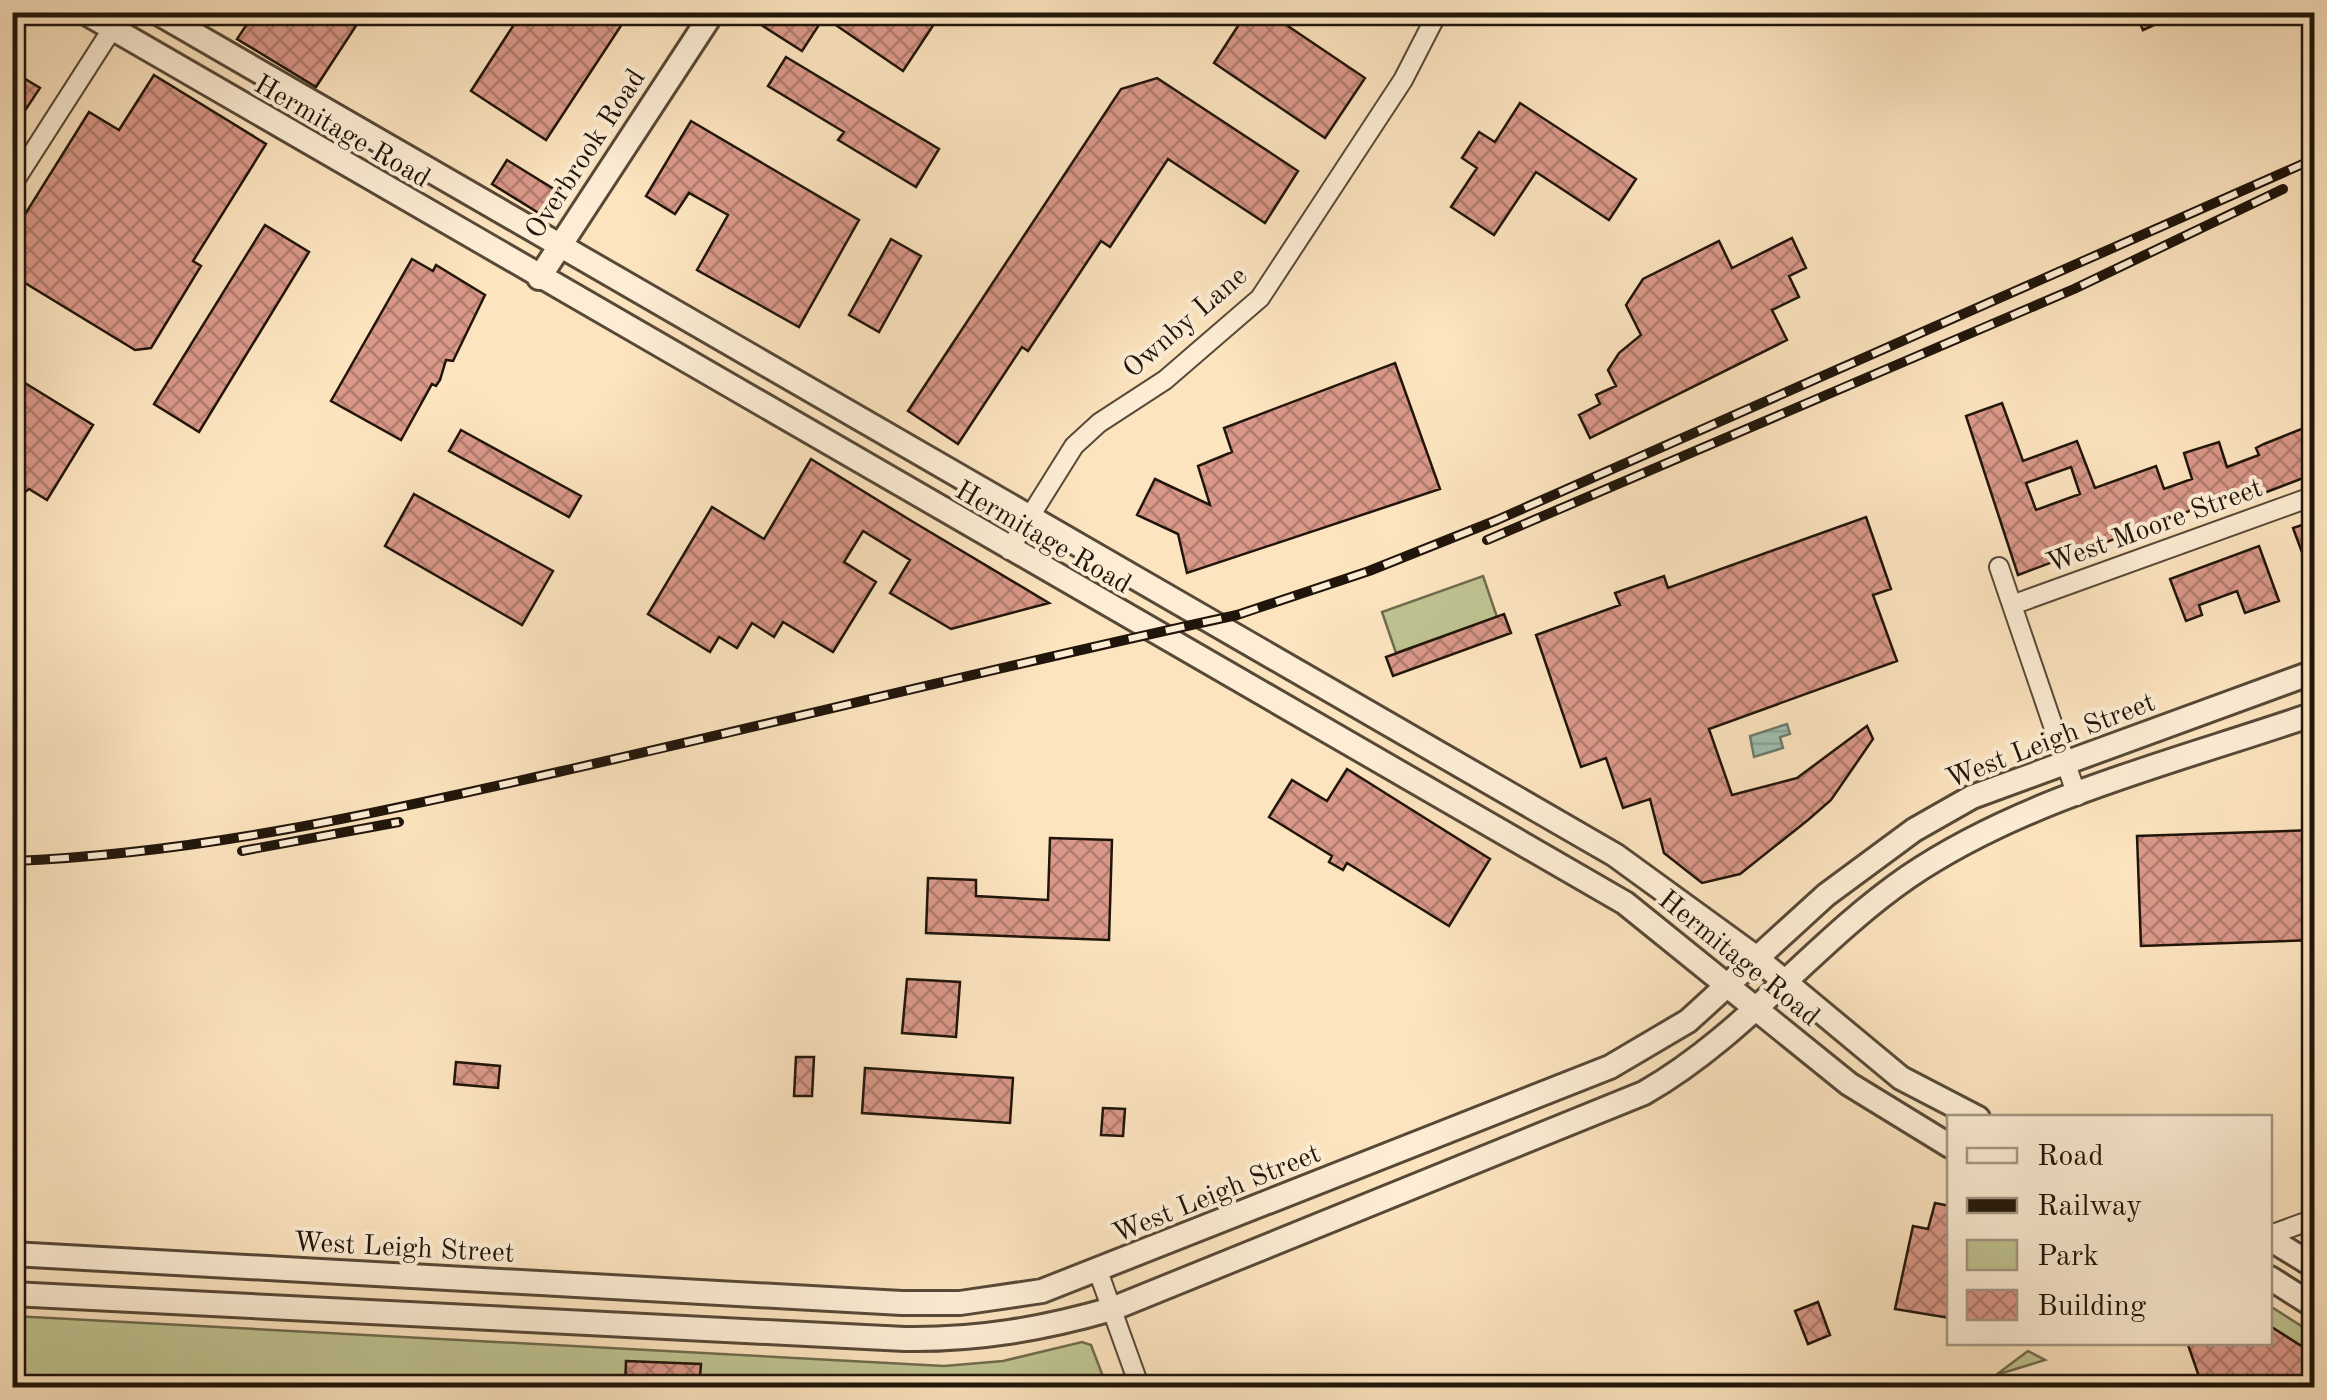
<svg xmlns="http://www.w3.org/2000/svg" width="2327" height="1400" viewBox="0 0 2327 1400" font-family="'Old Standard TT',serif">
  <defs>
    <pattern id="water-rules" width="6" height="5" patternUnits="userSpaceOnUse" patternTransform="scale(2.5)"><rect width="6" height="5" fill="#9fbfaf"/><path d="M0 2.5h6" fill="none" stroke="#89a395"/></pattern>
    <pattern id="building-cross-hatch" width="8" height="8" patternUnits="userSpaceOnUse" patternTransform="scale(2.5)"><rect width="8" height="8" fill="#da9889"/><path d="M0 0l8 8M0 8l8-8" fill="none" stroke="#b07b6e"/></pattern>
  </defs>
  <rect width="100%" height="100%" fill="#fce4bf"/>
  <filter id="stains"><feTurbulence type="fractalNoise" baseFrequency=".002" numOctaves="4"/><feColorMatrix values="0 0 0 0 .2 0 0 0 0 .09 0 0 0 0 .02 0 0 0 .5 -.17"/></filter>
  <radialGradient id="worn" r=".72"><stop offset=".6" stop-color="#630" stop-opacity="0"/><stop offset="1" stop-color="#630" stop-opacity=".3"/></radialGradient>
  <path fill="#bfc492" stroke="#706c4e" stroke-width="2.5" d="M1483,576l14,41 -101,36 -14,-41z
    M2270,1306l44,28v20l-44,-28z
    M13,1316l931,50 59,-5 79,-19 9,3 16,42 -1094,1z
    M2028,1351l17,9 -49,15z"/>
  <path fill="url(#water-rules)" stroke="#6c7b6d" stroke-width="2.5" d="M1787,724l3,10 -10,3 3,11 -29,9 -4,-21z"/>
  <path fill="url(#building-cross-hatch)" stroke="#20150a" stroke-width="2.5" fill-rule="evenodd" d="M255,12h110l-49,75 -79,-48z
    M522,12h108l-84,128 -75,-49z
    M741,12h201l-39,59 -79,-54 -22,34z
    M1247,12h20l98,66 -40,60 -111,-75z
    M2135,12h48l-40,18z
    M786,57l153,92 -23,38 -78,-47 6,-8 -76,-46z
    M12,71l28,17 -28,42z
    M154,75l112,69 -73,117 8,5 -50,82 -16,2 -123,-75v-40l77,-123 30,18z
    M1157,78l141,93 -33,52 -97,-64 -58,88 -9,-6 -73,110 -6,-4 -64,97 -50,-33 213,-322z
    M1520,103l116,76 -27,41 -73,-48 -42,63 -43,-28 26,-39 -15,-10 17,-26 16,10z
    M691,121l168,99 -60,107 -102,-57 31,-55 -39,-22 -14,21 -29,-18z
    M507,160l50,31 -15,24 -50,-31z
    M265,225l44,27 -110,180 -45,-28z
    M1792,238l14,30 -17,8 10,21 -27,13 15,30 -197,98 -11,-23 21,-11 -4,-9 20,-9 -8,-16 11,-17 22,-18 -15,-30 17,-26 76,-38 13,27z
    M891,239l30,17 -42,76 -30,-17z
    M412,259l21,12 3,-6 49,30 -32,66 -7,-1 -6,20 -4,6 -4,-2 -31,56 -70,-39z
    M1395,363l45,126 -253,84 -9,-39 -41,-19 18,-36 55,26 -12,-39 34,-14 -8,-24z
    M12,375l81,50 -46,75 -18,-11 -17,13z
    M2002,403l21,58 54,-20 18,47 61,-22 8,23 28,-10 -8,-26 35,-11 8,25 32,-12 -3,-7 8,-4 50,-20v50l-108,41 -3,-9 -185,69 -52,-159zM2071,467l9,27 -44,16 -10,-27z
    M461,430l120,66 -12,21 -120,-66z
    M811,459l99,61 139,83 -98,26 -61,-36 20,-33 -47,-29 -19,31 32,20 -43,70 -50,-30 -9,15 -22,-14 -15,25 -18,-11 -9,15 -62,-38 64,-107 52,32z
    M414,494l139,77 -31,54 -137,-79z
    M1866,517l25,72 -18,6 24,66 -188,68 23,66 65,-17 70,-52 6,13 -42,61 -23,20 -68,54 -38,9 -38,-30 -14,-54 -27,9 -17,-50 -25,9 -45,-132 84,-30 -5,-12 49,-17 4,12z
    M2314,521v60l-1,1 -20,-54z
    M2259,546l20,55 -34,12 -8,-22 -38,14 3,10 -16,6 -16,-42z
    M1504,614l7,19 -118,43 -7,-19z
    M1347,769l143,90 -41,67 -102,-63 -4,7 -14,-8 3,-6 -63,-39 23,-37 35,21z
    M2314,830v110l-173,6 -4,-110z
    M1050,838l62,2 -3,100 -183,-7 2,-55 48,2v16l72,4z
    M907,979l53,3 -4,55 -54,-4z
    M796,1057h18l-2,39h-18z
    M456,1062l44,4 -2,22 -44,-4z
    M865,1068l148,10 -3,45 -148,-10z
    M1103,1108l22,1 -2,27 -22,-1z
    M1935,1203l15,3v112l-55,-9 18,-83 15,3z
    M1818,1302l12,33 -22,9 -13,-33z
    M2270,1326l44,28v34h-111l-16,-46h83z
    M626,1361l75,3 -2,24h-74z"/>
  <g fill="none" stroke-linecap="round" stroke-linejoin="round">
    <defs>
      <path id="minor" d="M12,185l111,-173
        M1009,550l65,-104 25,-23 66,-43 95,-82 143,-218 35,-68
        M1999,567l78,229
        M2012,605l302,-109
        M2270,1235l44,-16
        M1098,1271l42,117"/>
      <path id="tertiary" d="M84,12l1541,891 224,181 101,62
        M156,12l1459,843 139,101 147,122 77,40
        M539,278l174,-266
        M2270,1239l44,27
        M12,1254l890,49h58l82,-12 568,-224 78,-46 138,-126 88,-65 58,-33 342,-125
        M2270,1278l44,28
        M12,1294l893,45c73,1 137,-10 207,-30l532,-216c100,-57 170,-151 264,-216 119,-81 271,-116 406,-163"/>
    </defs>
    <use href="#minor" stroke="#574937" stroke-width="22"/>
    <use href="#tertiary" stroke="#574937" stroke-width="28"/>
    <use href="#minor" stroke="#fdedd5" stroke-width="18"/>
    <use href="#tertiary" stroke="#fdedd5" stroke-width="22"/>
    <defs>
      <path id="rail" d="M1487,540l587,-251 209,-100
        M242,851l157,-29
        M12,861c185,-7 366,-48 546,-89 226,-51 452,-108 679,-157l132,-44 128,-51 817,-361"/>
    </defs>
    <use href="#rail" stroke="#20150a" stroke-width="10"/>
    <use href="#rail" stroke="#fdedd5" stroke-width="6" stroke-dasharray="19" stroke-linecap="butt"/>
  </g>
  <g text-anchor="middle" stroke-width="8" stroke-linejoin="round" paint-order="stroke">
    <g font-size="28" fill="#20150a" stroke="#fdedd5">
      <text transform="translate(343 130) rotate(30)" y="10">Hermitage Road</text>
      <text transform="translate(584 153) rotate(-57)" y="10">Overbrook Road</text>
      <text transform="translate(1184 321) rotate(-41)" y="10">Ownby Lane</text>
      <text transform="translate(2154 524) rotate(-20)" y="10">West Moore Street</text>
      <text transform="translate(1044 536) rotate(30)" y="10">Hermitage Road</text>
      <text transform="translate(2050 739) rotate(-21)" y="10">West Leigh Street</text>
      <text transform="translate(1740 957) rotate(39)" y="10">Hermitage Road</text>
      <text transform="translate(1216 1192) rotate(-22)" y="10">West Leigh Street</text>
      <text transform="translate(404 1246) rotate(3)" y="10">West Leigh Street</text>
    </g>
  </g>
  <rect width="2327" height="1400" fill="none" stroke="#fce4bf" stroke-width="50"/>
  <rect x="15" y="15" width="2297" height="1370" fill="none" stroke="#20150a" stroke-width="5"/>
  <rect x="25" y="25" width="2277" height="1350" fill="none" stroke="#20150a" stroke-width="2.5"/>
  <rect x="1947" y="1115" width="325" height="230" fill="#fdedd5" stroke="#a59784" stroke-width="2.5"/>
  <rect x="1967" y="1148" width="50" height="15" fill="#fdedd5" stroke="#a59784" stroke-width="2.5"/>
  <text x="2037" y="1165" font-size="30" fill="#20150a">Road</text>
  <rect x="1967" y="1198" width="50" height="15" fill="#20150a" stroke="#a59784" stroke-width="2.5"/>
  <text x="2037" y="1215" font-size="30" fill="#20150a">Railway</text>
  <rect x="1967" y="1240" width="50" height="30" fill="#bfc492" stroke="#a59784" stroke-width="2.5"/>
  <text x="2037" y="1265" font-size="30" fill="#20150a">Park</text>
  <rect x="1967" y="1290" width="50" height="30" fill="url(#building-cross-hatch)" stroke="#a59784" stroke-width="2.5"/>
  <text x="2037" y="1315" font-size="30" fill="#20150a">Building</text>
  <rect width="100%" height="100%" filter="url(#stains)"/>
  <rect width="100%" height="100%" fill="url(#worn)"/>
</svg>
